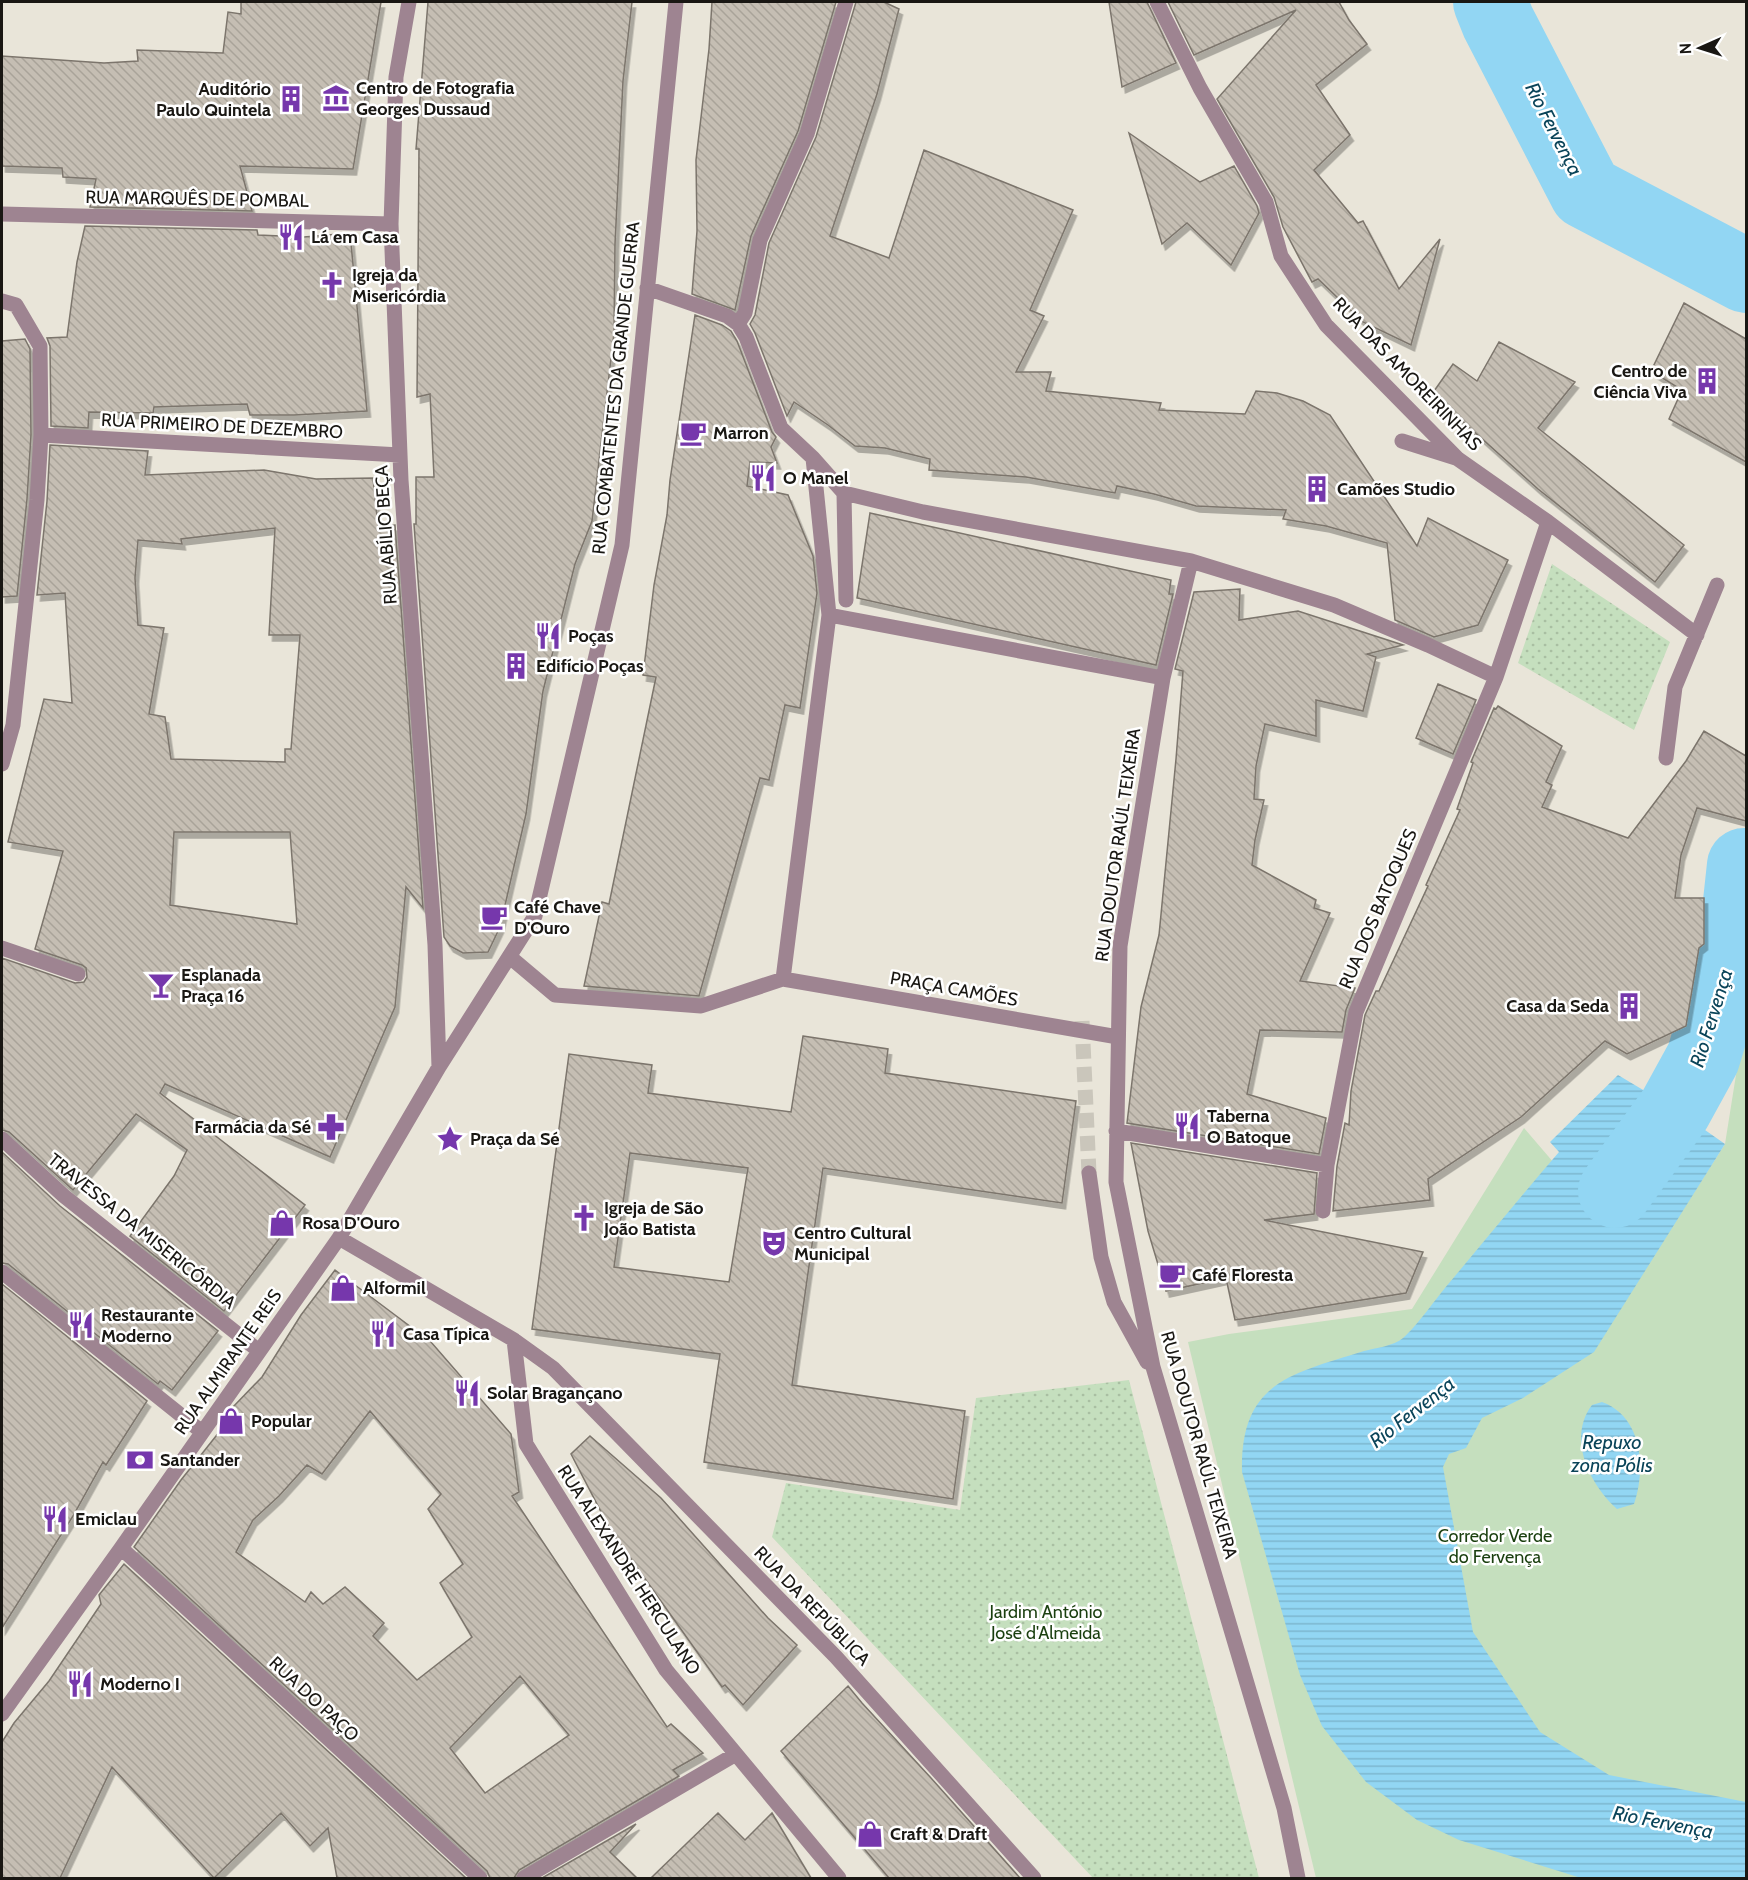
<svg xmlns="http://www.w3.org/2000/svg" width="1748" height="1880" viewBox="0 0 1748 1880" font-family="Cabin,sans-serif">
  <defs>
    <pattern id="grass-dots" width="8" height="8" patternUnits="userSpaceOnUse" patternTransform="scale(1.5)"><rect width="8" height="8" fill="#c5dfbe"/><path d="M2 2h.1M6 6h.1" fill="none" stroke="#a9bfa2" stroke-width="1.8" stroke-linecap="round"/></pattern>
    <pattern id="water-rules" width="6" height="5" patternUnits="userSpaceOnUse" patternTransform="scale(1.5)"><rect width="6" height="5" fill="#92d6f3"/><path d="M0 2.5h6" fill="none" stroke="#7db7cf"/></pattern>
    <pattern id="building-back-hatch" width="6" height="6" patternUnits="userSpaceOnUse" patternTransform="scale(1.5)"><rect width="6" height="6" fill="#c5beb3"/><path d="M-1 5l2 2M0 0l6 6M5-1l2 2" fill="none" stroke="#a9a399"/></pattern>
    <filter id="shadow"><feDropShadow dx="3.5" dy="6" stdDeviation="0" flood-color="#0004"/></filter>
  </defs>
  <rect width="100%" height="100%" fill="#e9e5d9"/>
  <path fill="url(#grass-dots)" d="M1552,564l118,78 -36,88 -116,-67z
    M1129,1380l130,498h-166l-321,-341 14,-54 174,27 16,-112z"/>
  <path fill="#c5dfbe" d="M1746,1012v866h-430l-128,-536 41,-8 183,-25 112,-181 121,141 80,-125z"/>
  <path fill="url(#water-rules)" d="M1742,841h4v60l-6,1 -13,-2z
    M1618,1075l57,34 50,35 -131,208 -71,46 -41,20 -16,30 -17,6 -6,13 30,165 67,100 69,43 137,27v76h-165l-122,-38 -42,-20 -51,-38 -44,-56 -22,-51 -58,-203c-2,-91 50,-98 122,-121 11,-3 30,-5 39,-13 15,-13 33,-40 47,-56 36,-43 72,-87 109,-130l-9,-10z
    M1602,1402c41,15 44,67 32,102l-17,5c-28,-25 -50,-71 -25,-104z"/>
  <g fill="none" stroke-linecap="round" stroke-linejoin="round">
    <path stroke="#92d6f3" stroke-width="74" d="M1490,2l8,20 88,170 160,84
      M1615,1191l60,-82 28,-51 23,-76 14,-80 4,-37h2"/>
  </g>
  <path fill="url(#building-back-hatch)" stroke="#7c756c" stroke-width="1.5" fill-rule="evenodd" filter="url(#shadow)" d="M241,2h140l-28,167 -113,-3 12,45 -162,-4 6,-28 -33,-2 -1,-9 -60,-2v-110l102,7 34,-2 -1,-11 86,3 5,-41 13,2z
    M428,2h204l-9,79 -8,163 -1,89 -22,188 -17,43 -32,127 -17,123 -26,113 -12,25 -25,1 -13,-7 -6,-9 -30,-413h2v-47h18l-4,-83 -13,3 2,-248h-3z
    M712,2h124l-38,129 -47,105 -16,74 -43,-16 5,-63 -1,-71 13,-111z
    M856,2h28l15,7 -22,85 -47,142 59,22 35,-108 149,60 -43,100 14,6 -28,56h35l-5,19 115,12 -2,7 86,4 11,-23 21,2 26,8 27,14 87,131 11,-28 80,42 -30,65 -44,12 -39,-17 -8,-77 -61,-17 -43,-7 3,-9 -90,-4 -42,-12 -37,-8 -2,7 -89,-16 -97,-7 1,-11 -45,-11 -30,-2 -27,-21 -34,-23 -7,14 -32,-83 -5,-9 5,-9 14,-72 47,-106z
    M1109,2h38l29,61 -54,24z
    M1168,2h171l10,18 18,24 -51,41 34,50 -36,35 44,53 5,-2 36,68 41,-50 -29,106 -48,-23 -45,-43 -6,3 -29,-55 -9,-30 -57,-98 79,-89 -102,45z
    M1129,133l71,49 34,-16 23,40 2,7 -28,52 -44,-42 -25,21z
    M85,226l172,4 1,5 46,2 46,-4 17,178 -73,4h-44l-3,-11 -93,3 -1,6 -64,-1 -1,16 -37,-2 -1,-80 -3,-8 20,-1 10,-75z
    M1684,303l62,36v123l-77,-43 13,-29 -31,-19z
    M695,315l27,10 9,6 6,10 35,91 4,5 -5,10 6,16 -27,-1 -3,24 41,9 25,61 4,37 -17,115 -15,-3 -16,75 -9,-2 -61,218 -115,-10 18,-84 7,2 47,-227 -13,-2 11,-90 13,-70 3,-35z
    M25,339l5,10 1,86 -4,64 -10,97 -15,1v-256z
    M1499,342l76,40 -37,46 146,117 -29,37 -117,-93 -106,-95 21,-30 24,17z
    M50,445l98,6 -3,24 119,-5 52,9 57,-1 5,48 17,-1 28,383 -17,-21 -11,120 -65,150 -165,-73 -5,9 145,112 -81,106 -94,-75 44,-60 13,-26 -51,-36 -63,76 -64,-58 -7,-2v-172l73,25 9,-1 3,-5 -1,-9 -4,-3 -47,-16 28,-98 -55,-9 36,-143 28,4 -7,-110 -28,2 10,-94zM275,528l-6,107h31l-9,114h-6v13l-114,-3 -6,-42 -16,-3 15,-86 -26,-3 -3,-47 3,-38 44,4 -1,-5zM174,832h116l7,92 -127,-19z
    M870,513l301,67 -2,14h4l-17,71 -299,-67z
    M1240,589l-1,31 59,-9 105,34 -36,9 9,3 -13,54 -47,-11v36l-51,-12 -9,42 -2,33 10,1 -9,40 -3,25 64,35 -2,8 16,5 -30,68 55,7 -9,22 -4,22 -82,-2 -13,64 79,24 -7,36 -192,-31 14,-116 18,-72 17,-176 7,-88 -8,-2 19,-77z
    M1438,684l38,16 -23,54 -37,-16z
    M1498,706l64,40 -16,36 6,3 -10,22 86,31 58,-77 18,-30 42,25v65l-49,-13 -16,47 -6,43h29v46l-5,4 -13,78 -59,28 -22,-13 -84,76 -93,62 2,21 -97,11 4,-45 8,-43 4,2 2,-34 14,-76 11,-24h3l49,-105 -2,-1 34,-75 -3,-1 16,-46 -2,-1 23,-54 2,1z
    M803,1036l85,13 -3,24 191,28 -14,102 -239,-35 -31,217 173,26 -12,88 -249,-37 16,-108 -188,-25 37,-275 83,11 -4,28 143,19zM630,1153l118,15 -19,114 -115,-15z
    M1131,1143l186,30 -3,41 -50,6 159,32 -17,41 -171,27 -9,-42 -60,13 -18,-60z
    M2,1152l58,54 158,125 -46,59 -12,-9 -2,3 -150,-120 -6,-1z
    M335,1270l96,72 80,92 8,58 -7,4 155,231 4,-3 32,29 -30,17 6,6 -160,94 -5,8h-24l-3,-7 -353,-324 47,-67 43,-54 -4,-2 12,-16 30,-31 39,-62zM370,1411l71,83 -13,15 35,55 -23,19 32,54 -55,43 -44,-44 11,-13 -39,-36 -22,17 -12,-12 -6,10 -69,-50 17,-32 26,-24 28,-31 15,9zM520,1676l49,59 -84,58 -35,-45z
    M2,1284l145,117 -41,64 -3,-3 -30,54 -71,112z
    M590,1436l71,62 107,120 29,27 -54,60 -18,-20 -3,2 -111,-156 -40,-77z
    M124,1564l342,314h-129l-9,-50 -18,18 -29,-33 -67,65 -102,-111 -52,111h-58v-136l12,-19 35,-42 52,-77 -2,-9z
    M848,1686l14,17 69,75 89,100h-131l-108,-127z
    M718,1813l27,27 27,-27 39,65h-160z
    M636,1824l-26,28 27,26h-95z"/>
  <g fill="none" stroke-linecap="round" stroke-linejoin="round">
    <path stroke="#cac6bb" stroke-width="15" stroke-dasharray="15 8" stroke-linecap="butt" d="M1082,1021l7,152"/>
    <path stroke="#9e8491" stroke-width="15" d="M409,2l-13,75 -5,147 10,256 34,465 4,122
      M1157,2l43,86 66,114 15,54 45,69 132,134 90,63 149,113
      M2,214l389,10
      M647,288l80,28 11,8 8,13 35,91 32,30 31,35 79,19 268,49 -28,117 -43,268 -4,236 37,185 131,441 14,70
      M2,301l14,4 24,41 1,89 -4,65 -24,225 -11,39
      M738,324l7,-11 15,-73 47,-106 39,-132
      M41,435l359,20
      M1402,441l54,17
      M844,493l2,107
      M1191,561l143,44 94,40 68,32
      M829,615l334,63
      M1666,758l9,-71 42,-102
      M2,948l76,26
      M510,957l45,38 146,11 82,-27 335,58
      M783,979l46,-364 -16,-157
      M1116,1131l211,34
      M2,1139l62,57 195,155
      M1089,1173l12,84 13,45 33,60
      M1323,1211l4,-46 29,-153 140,-335 52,-155
      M339,1238l175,102 39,28 283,289 198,221
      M2,1272l200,160
      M514,1340l12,104 140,226 173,208
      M121,1548l359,330
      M2,1714l119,-166 218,-310 100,-171 96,-151 87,-371 54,-543
      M524,1878l212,-124"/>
  </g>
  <defs>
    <symbol id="museum-bare" viewBox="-9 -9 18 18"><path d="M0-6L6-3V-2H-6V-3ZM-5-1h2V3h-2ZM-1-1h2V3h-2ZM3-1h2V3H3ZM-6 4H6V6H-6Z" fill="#7637ac" stroke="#fff" stroke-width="2.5" paint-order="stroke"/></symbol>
    <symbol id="building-bare" viewBox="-9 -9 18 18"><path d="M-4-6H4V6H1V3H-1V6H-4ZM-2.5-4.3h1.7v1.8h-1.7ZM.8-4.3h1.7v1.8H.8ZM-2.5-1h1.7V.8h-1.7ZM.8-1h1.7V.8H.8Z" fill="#7637ac" stroke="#fff" stroke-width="2.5" paint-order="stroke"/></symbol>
    <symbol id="restaurant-bare" viewBox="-9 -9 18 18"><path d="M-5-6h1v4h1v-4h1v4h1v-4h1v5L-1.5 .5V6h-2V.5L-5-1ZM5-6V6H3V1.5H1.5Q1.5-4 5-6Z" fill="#7637ac" stroke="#fff" stroke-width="2.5" paint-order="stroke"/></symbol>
    <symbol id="church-bare" viewBox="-9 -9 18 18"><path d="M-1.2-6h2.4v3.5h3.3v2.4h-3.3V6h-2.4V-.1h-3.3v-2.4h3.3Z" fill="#7637ac" stroke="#fff" stroke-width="2.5" paint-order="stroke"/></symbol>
    <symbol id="cafe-bare" viewBox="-9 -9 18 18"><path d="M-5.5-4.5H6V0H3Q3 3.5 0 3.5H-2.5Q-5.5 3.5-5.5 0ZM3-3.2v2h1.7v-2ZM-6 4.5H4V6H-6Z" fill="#7637ac" stroke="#fff" stroke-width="2.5" paint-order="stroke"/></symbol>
    <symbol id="bar-bare" viewBox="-9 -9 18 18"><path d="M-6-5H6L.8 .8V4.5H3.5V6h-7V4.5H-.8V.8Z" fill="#7637ac" stroke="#fff" stroke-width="2.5" paint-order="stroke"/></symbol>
    <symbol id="pharmacy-bare" viewBox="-9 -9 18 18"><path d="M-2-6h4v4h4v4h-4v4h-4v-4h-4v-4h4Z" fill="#7637ac" stroke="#fff" stroke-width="2.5" paint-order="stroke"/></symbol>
    <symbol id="sight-bare" viewBox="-9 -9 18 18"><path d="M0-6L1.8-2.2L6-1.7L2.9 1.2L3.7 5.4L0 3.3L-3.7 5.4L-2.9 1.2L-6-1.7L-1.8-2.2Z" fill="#7637ac" stroke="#fff" stroke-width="2.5" paint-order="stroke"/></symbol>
    <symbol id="shop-bare" viewBox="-9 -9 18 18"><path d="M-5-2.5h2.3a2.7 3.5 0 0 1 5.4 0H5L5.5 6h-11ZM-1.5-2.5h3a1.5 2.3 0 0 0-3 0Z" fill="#7637ac" stroke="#fff" stroke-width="2.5" paint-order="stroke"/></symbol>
    <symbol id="theatre-bare" viewBox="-9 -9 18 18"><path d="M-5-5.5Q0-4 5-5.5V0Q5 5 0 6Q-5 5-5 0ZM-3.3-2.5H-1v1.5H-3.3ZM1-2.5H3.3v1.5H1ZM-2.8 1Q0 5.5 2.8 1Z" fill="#7637ac" stroke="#fff" stroke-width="2.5" paint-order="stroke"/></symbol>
    <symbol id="bank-bare" viewBox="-9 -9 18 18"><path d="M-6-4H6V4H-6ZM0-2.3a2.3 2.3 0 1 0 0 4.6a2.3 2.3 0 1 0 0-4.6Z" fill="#7637ac" stroke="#fff" stroke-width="2.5" paint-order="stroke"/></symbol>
  </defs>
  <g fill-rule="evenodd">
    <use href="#museum-bare" x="317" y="79" width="38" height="38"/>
    <use href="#building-bare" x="272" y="80" width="38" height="38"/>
    <use href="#restaurant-bare" x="272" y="218" width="38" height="38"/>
    <use href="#church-bare" x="313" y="266" width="38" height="38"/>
    <use href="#building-bare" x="1688" y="362" width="38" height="38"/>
    <use href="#cafe-bare" x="674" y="414" width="38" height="38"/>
    <use href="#restaurant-bare" x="744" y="459" width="38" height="38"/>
    <use href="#building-bare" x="1298" y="470" width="38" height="38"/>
    <use href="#restaurant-bare" x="529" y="617" width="38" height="38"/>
    <use href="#building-bare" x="497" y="647" width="38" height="38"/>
    <use href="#cafe-bare" x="475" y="898" width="38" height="38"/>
    <use href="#bar-bare" x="142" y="966" width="38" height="38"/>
    <use href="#building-bare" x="1610" y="987" width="38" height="38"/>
    <use href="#restaurant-bare" x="1168" y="1107" width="38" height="38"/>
    <use href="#pharmacy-bare" x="312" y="1108" width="38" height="38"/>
    <use href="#sight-bare" x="431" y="1120" width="38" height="38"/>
    <use href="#church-bare" x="565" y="1199" width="38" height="38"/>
    <use href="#shop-bare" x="263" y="1204" width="38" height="38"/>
    <use href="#theatre-bare" x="755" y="1224" width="38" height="38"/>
    <use href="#cafe-bare" x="1153" y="1256" width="38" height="38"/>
    <use href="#shop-bare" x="324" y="1269" width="38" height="38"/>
    <use href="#restaurant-bare" x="62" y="1306" width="38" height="38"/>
    <use href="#restaurant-bare" x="364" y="1315" width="38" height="38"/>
    <use href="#restaurant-bare" x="448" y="1374" width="38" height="38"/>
    <use href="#shop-bare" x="212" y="1402" width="38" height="38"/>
    <use href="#bank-bare" x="121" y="1441" width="38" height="38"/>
    <use href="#restaurant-bare" x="36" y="1500" width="38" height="38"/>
    <use href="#restaurant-bare" x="61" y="1665" width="38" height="38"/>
    <use href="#shop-bare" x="851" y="1815" width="38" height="38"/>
  </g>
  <g text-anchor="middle" stroke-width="5" stroke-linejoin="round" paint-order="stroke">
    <g font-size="18" font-weight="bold" fill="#191713" stroke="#fff" text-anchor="start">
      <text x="356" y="94">Centro de Fotografia<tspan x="356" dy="21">Georges Dussaud</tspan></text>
      <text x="271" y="95" text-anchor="end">Auditório<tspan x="271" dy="21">Paulo Quintela</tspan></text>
      <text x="311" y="243">Lá em Casa</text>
      <text x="352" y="281">Igreja da<tspan x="352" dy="21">Misericórdia</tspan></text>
      <text x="1687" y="377" text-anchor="end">Centro de<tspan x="1687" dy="21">Ciência Viva</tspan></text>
      <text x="713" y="439">Marron</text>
      <text x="783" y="484">O Manel</text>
      <text x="1337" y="495">Camões Studio</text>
      <text x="568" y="642">Poças</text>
      <text x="536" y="672">Edifício Poças</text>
      <text x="514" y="913">Café Chave<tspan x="514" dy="21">D'Ouro</tspan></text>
      <text x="181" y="981">Esplanada<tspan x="181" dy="21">Praça 16</tspan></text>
      <text x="1609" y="1012" text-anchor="end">Casa da Seda</text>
      <text x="1207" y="1122">Taberna<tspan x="1207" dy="21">O Batoque</tspan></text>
      <text x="311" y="1133" text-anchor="end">Farmácia da Sé</text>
      <text x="470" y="1145">Praça da Sé</text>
      <text x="604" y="1214">Igreja de São<tspan x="604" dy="21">João Batista</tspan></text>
      <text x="302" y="1229">Rosa D'Ouro</text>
      <text x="794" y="1239">Centro Cultural<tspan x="794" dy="21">Municipal</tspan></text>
      <text x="1192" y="1281">Café Floresta</text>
      <text x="363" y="1294">Alformil</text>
      <text x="101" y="1321">Restaurante<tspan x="101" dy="21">Moderno</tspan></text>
      <text x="403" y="1340">Casa Típica</text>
      <text x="487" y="1399">Solar Bragançano</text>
      <text x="251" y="1427">Popular</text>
      <text x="160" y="1466">Santander</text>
      <text x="75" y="1525">Emiclau</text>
      <text x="100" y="1690">Moderno I</text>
      <text x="890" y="1840">Craft &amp; Draft</text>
    </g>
    <g font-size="18" fill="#191713" stroke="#fff">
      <text transform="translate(197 199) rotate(1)" y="6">RUA MARQUÊS DE POMBAL</text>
      <text transform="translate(1407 374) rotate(46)" y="6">RUA DAS AMOREIRINHAS</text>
      <text transform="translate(616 388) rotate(-84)" y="6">RUA COMBATENTES DA GRANDE GUERRA</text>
      <text transform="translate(222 426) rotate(3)" y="6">RUA PRIMEIRO DE DEZEMBRO</text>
      <text transform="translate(386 535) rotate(-94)" y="6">RUA ABÍLIO BEÇA</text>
      <text transform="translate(1118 845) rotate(-82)" y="6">RUA DOUTOR RAÚL TEIXEIRA</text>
      <text transform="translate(1378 909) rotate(-67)" y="6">RUA DOS BATOQUES</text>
      <text transform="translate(954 989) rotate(10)" y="6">PRAÇA CAMÕES</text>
      <text transform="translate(142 1231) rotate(39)" y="6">TRAVESSA DA MISERICÓRDIA</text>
      <text transform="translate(228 1362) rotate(-55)" y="6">RUA ALMIRANTE REIS</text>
      <text transform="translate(1199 1445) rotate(74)" y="6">RUA DOUTOR RAÚL TEIXEIRA</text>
      <text transform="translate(629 1570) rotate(57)" y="6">RUA ALEXANDRE HERCULANO</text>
      <text transform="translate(812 1606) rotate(46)" y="6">RUA DA REPÚBLICA</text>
      <text transform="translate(314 1699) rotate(43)" y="6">RUA DO PAÇO</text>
    </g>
    <g font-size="18" fill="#1a3f0f" stroke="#fff">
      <text x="1495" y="1542">Corredor Verde<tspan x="1495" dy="21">do Fervença</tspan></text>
      <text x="1046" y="1618">Jardim António<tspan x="1046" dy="21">José d'Almeida</tspan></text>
    </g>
    <g font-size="20" font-style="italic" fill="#0a4459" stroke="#fff">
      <text transform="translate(1554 129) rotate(63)" y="7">Rio Fervença</text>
      <text transform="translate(1711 1018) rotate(-73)" y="7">Rio Fervença</text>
      <text transform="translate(1412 1412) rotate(-38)" y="7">Rio Fervença</text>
      <text x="1612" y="1449">Repuxo<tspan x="1612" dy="23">zona Pólis</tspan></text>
      <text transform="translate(1663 1822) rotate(11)" y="7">Rio Fervença</text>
    </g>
  </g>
  <rect width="1748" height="1880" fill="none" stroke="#191713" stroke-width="6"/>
  <g transform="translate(1700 48) rotate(267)" stroke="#ffffff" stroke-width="4.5" paint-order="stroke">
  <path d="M0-4.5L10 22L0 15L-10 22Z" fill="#191713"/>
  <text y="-9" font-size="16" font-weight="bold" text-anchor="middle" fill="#191713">N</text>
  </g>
</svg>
